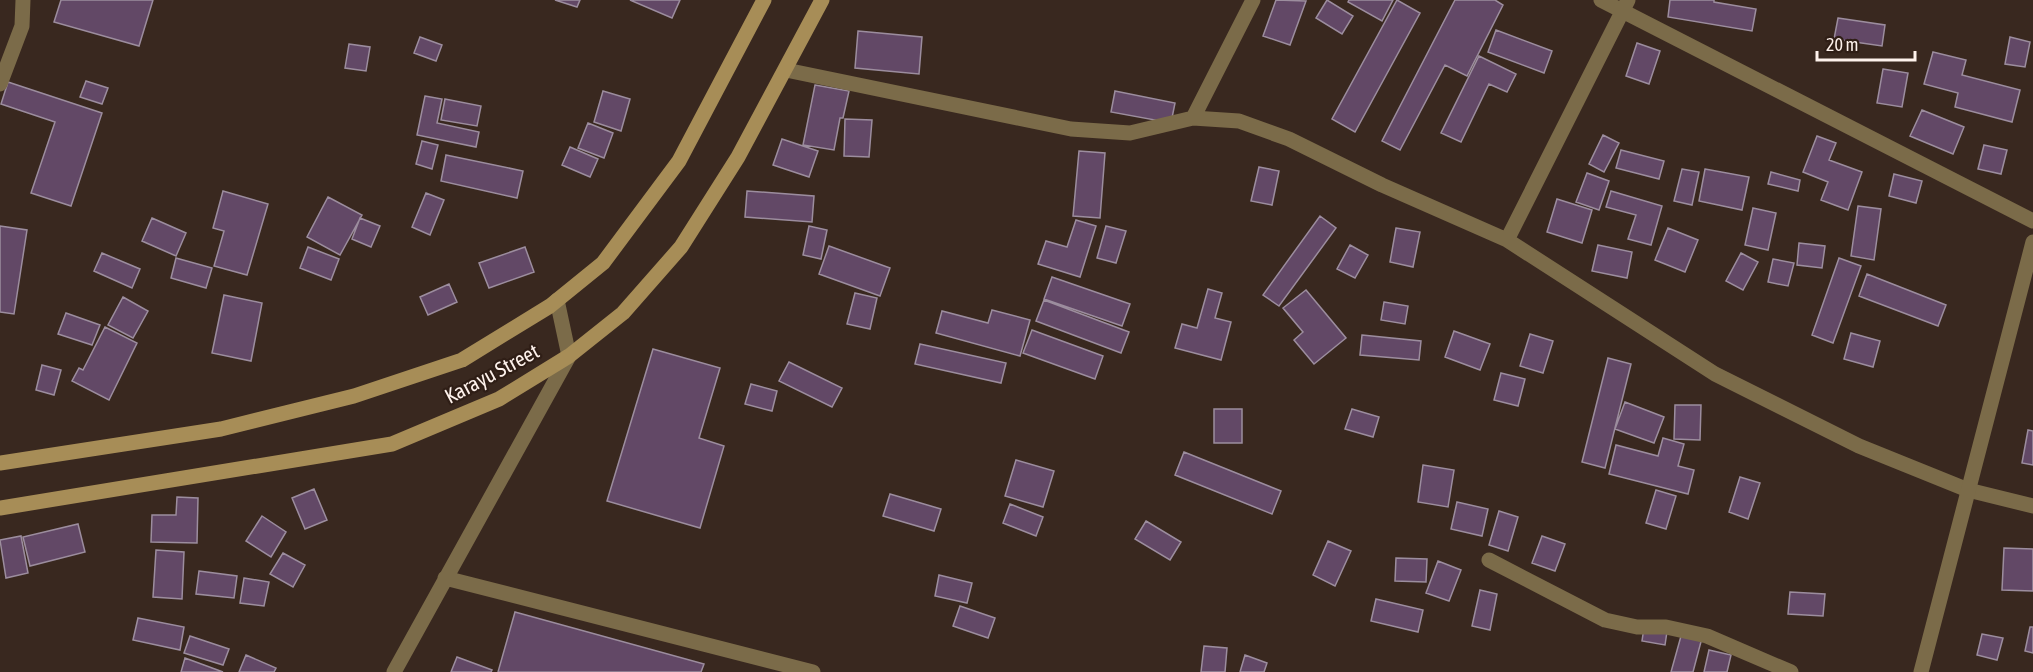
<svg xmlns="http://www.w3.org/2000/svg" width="2033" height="672" viewBox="0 0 2033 672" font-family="'Asap Condensed',sans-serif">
  <rect width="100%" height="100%" fill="#39281f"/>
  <path fill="#624866" stroke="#9c8d9e" stroke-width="1.5" d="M61,0h92l-14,46 -85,-24z
    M555,0h25l-3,7z
    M630,0h50l-8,18z
    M1276,0l30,1 -16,44 -27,-9z
    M1327,0l26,16 -11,18 -26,-16z
    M1349,0h44l-11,21 -34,-19z
    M1397,0l23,13 -65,119 -23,-13z
    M1455,0h40l8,5 -36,71 -22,-11 -45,85 -18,-9z
    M1670,0h44v2l42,7 -4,22 -84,-14z
    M1838,18l47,7 -3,21 -48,-7z
    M1496,30l56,21 -8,22 -56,-21z
    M858,31l64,6 -3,37 -64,-6z
    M420,37l22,8 -6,16 -22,-8z
    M2010,37l20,5 -5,25 -20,-3z
    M1637,43l23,8 -11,33 -23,-8z
    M349,44l21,3 -4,24 -21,-3z
    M1933,52l33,8 -4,15 58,15 -8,32 -57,-15 3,-14 -34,-9z
    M1479,56l37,18 -9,18 -18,-8 -28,58 -20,-9z
    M1883,69l25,4 -6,34 -25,-4z
    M86,81l22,7 -6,16 -22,-7z
    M8,82l94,31 -31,93 -40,-13 24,-71 -54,-18z
    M815,85l34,6 -6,27h-3l-6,32 -31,-5z
    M603,91l27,8 -9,32 -27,-9z
    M1115,91l60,12 -4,20 -60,-11z
    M425,96l17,3 -5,24 42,9 -3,15 -59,-12z
    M445,99l36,7 -4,20 -36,-6z
    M1922,110l42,17 -11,27 -43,-18z
    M845,119l27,1 -3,37 -25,-1z
    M588,123l25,10 -9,25 -26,-10z
    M1603,135l16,8 -15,29 -15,-8z
    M1817,136l19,7 -7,17 33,12 -14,38 -27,-10 7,-18 -25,-10z
    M782,139l36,12 -9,26 -36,-12z
    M422,141l16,4 -6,24 -16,-5z
    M1984,145l23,5 -6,24 -23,-5z
    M570,147l28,12 -8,18 -28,-12z
    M1621,150l43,11 -5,18 -43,-11z
    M1079,151l26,2 -5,65 -27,-2z
    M446,155l77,16 -6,27 -76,-17z
    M1259,167l20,4 -7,34 -21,-4z
    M1682,169l17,3 -7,33 -18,-4z
    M1705,169l44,8 -7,33 -43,-9z
    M1771,172l29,8 -2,11 -30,-7z
    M1587,173l22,8 -10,29 -23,-8z
    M1894,174l28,7 -6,22 -27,-7z
    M223,191l45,13 -21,71 -33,-9 10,-35 -11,-3z
    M747,191l67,5 -2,26 -67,-5z
    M1611,191l51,15 -11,39 -23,-6 8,-24 -30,-8z
    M426,193l18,7 -14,35 -18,-8z
    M328,197l34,18 -22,40 -33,-18z
    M1557,199l35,11 -10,33 -35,-11z
    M1858,206l23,3 -7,51 -23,-4z
    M1753,208l23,5 -8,37 -23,-5z
    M1320,216l16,12 -57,78 -16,-11z
    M152,218l34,15 -10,23 -34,-15z
    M360,218l20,8 -9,21 -19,-8z
    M1076,220l20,6 -16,51 -42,-13 8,-23 21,6z
    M0,226l27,4 -13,84 -14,-2z
    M809,226l18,4 -6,29 -18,-4z
    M1106,226l20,5 -10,32 -19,-5z
    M1396,228l24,4 -7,35 -23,-5z
    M1668,228l30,12 -13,32 -30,-12z
    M1799,243l26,3 -3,22 -25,-3z
    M1350,245l18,10 -13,23 -18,-9z
    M1598,245l34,7 -5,26 -35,-7z
    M829,246l61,22 -10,28 -61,-22z
    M308,247l31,12 -8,21 -31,-12z
    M525,247l9,25 -45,16 -10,-25z
    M102,253l38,16 -8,19 -38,-17z
    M1741,253l17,9 -15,28 -17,-9z
    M176,258l36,10 -6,20 -35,-10z
    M1839,258l22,8 -28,77 -21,-8z
    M1773,259l21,4 -6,23 -20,-4z
    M1867,274l79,31 -8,21 -79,-30z
    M1052,277l78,27 -8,22 -78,-27z
    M449,284l8,18 -29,13 -8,-18z
    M1208,289l14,4 -7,25 16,4 -10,38 -46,-12 7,-24 15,4z
    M1306,290l40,48 -32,26 -20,-24 9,-8 -20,-24z
    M855,293l22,5 -7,31 -23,-5z
    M224,295l38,8 -11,58 -39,-8z
    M123,297l25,14 -15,27 -25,-13z
    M1044,300l85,32 -8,21 -85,-32z
    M1384,302l24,4 -3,18 -24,-4z
    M992,310l38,10 -10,36 -84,-23 6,-22 46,12z
    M66,313l34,12 -8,20 -34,-11z
    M105,327l32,16 -28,57 -37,-19 7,-13 4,2z
    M1032,330l71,26 -8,23 -72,-26z
    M1454,331l36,13 -10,26 -35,-13z
    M1851,333l29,8 -7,26 -29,-8z
    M1530,334l23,7 -10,32 -23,-7z
    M1362,335l59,6 -2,19 -59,-5z
    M920,344l86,19 -5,20 -86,-19z
    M653,349l67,19 -21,70 25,8 -24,82 -93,-27z
    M1608,358l23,6 -26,104 -23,-6z
    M789,362l53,26 -10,19 -53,-26z
    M42,365l19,5 -7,25 -18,-5z
    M1501,373l24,6 -7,27 -24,-6z
    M751,384l26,7 -5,20 -27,-7z
    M1625,402l39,15 -10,26 -39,-14z
    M1675,405h26l-1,35 -26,-1z
    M1214,409h28v34h-28z
    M1352,409l27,8 -6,20 -28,-8z
    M2028,430l5,1v34l-11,-2z
    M1663,438l21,6 -6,22 16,4 -6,24 -79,-20 7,-29 42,11z
    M1184,452l97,39 -9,23 -97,-39z
    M1016,460l38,11 -11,36 -38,-11z
    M1423,465l31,5 -6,37 -30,-5z
    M1740,477l20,6 -12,36 -19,-7z
    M314,489l13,31 -22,9 -13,-31z
    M1656,490l20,6 -10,33 -20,-6z
    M890,494l51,15 -7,22 -51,-15z
    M177,497l21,1 -1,45 -46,-1 1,-27h24z
    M1457,502l31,7 -6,27 -31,-7z
    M1010,504l33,13 -7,19 -33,-13z
    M1499,511l19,6 -10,34 -19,-6z
    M262,516l24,16 -15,25 -25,-16z
    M1146,521l35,21 -11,18 -35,-21z
    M78,524l7,28 -55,14 -7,-29z
    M21,536l7,37 -22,5 -6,-38z
    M1542,536l23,8 -10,27 -23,-8z
    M1328,541l23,10 -16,35 -22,-11z
    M2004,548l29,1v42l-31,-1z
    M156,550l28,2 -2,47 -29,-2z
    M283,553l22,12 -12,22 -23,-13z
    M1396,558l31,1 -1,23 -31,-1z
    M1438,561l23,9 -12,31 -23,-8z
    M199,571l38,5 -3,22 -38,-4z
    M939,575l33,8 -5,20 -32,-7z
    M244,578l25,4 -5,24 -24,-3z
    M1480,590l17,4 -7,36 -18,-4z
    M1790,592l35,2 -2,22 -35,-2z
    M1376,599l47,11 -5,22 -47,-11z
    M960,606l35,12 -7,20 -35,-12z
    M515,612l189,52 -3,8h-203z
    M138,618l46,9 -4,23 -47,-10z
    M1645,621l23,4 -3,20 -23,-4z
    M2030,627h3v26l-8,-2z
    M1683,629l20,5 -10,38h-22z
    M1982,634l21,4 -6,22 -20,-5z
    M190,636l39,13 -6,16 -39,-12z
    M1204,646l23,2 -2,24h-24z
    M1709,650l22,5 -4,17h-23z
    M246,655l30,13 -2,4h-35z
    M1245,655l22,8 -3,9h-24z
    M457,657l35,13 -1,2h-40z
    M185,658l38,14h-42z"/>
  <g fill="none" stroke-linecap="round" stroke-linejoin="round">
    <path stroke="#7b6b49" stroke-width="15" d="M1601,0l432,221
      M786,70l285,59 59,4 63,-15 46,3 50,18 93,46 125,55 208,134 144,72 109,44 65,16
      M0,84l22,-58 1,-26
      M1193,118l60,-118
      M1507,240l121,-240
      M1489,560l116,60 32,7h29l41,9 84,36
      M445,578l368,94
      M394,672l175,-316 -12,-56"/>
    <path stroke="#7b6b49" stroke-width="15" d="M1921,672l112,-430"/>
    <path stroke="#a78d57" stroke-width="15" d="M0,463l221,-34 133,-33 108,-36 88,-54 53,-43 76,-102 85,-161
      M0,508l392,-64 107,-45 70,-43 54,-43 58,-66 57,-90 84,-157"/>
  </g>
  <g text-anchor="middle" stroke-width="4.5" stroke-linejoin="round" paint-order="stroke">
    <g font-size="21" fill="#fef2ec" stroke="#2f1e16">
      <text transform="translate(492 374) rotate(-28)" y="7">Karayu Street</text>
    </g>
  </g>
  <path d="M1817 51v9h98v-9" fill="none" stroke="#fef2ec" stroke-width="3"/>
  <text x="1826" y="51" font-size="18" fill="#fef2ec" stroke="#2f1e16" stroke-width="4.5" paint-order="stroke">20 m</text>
</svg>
